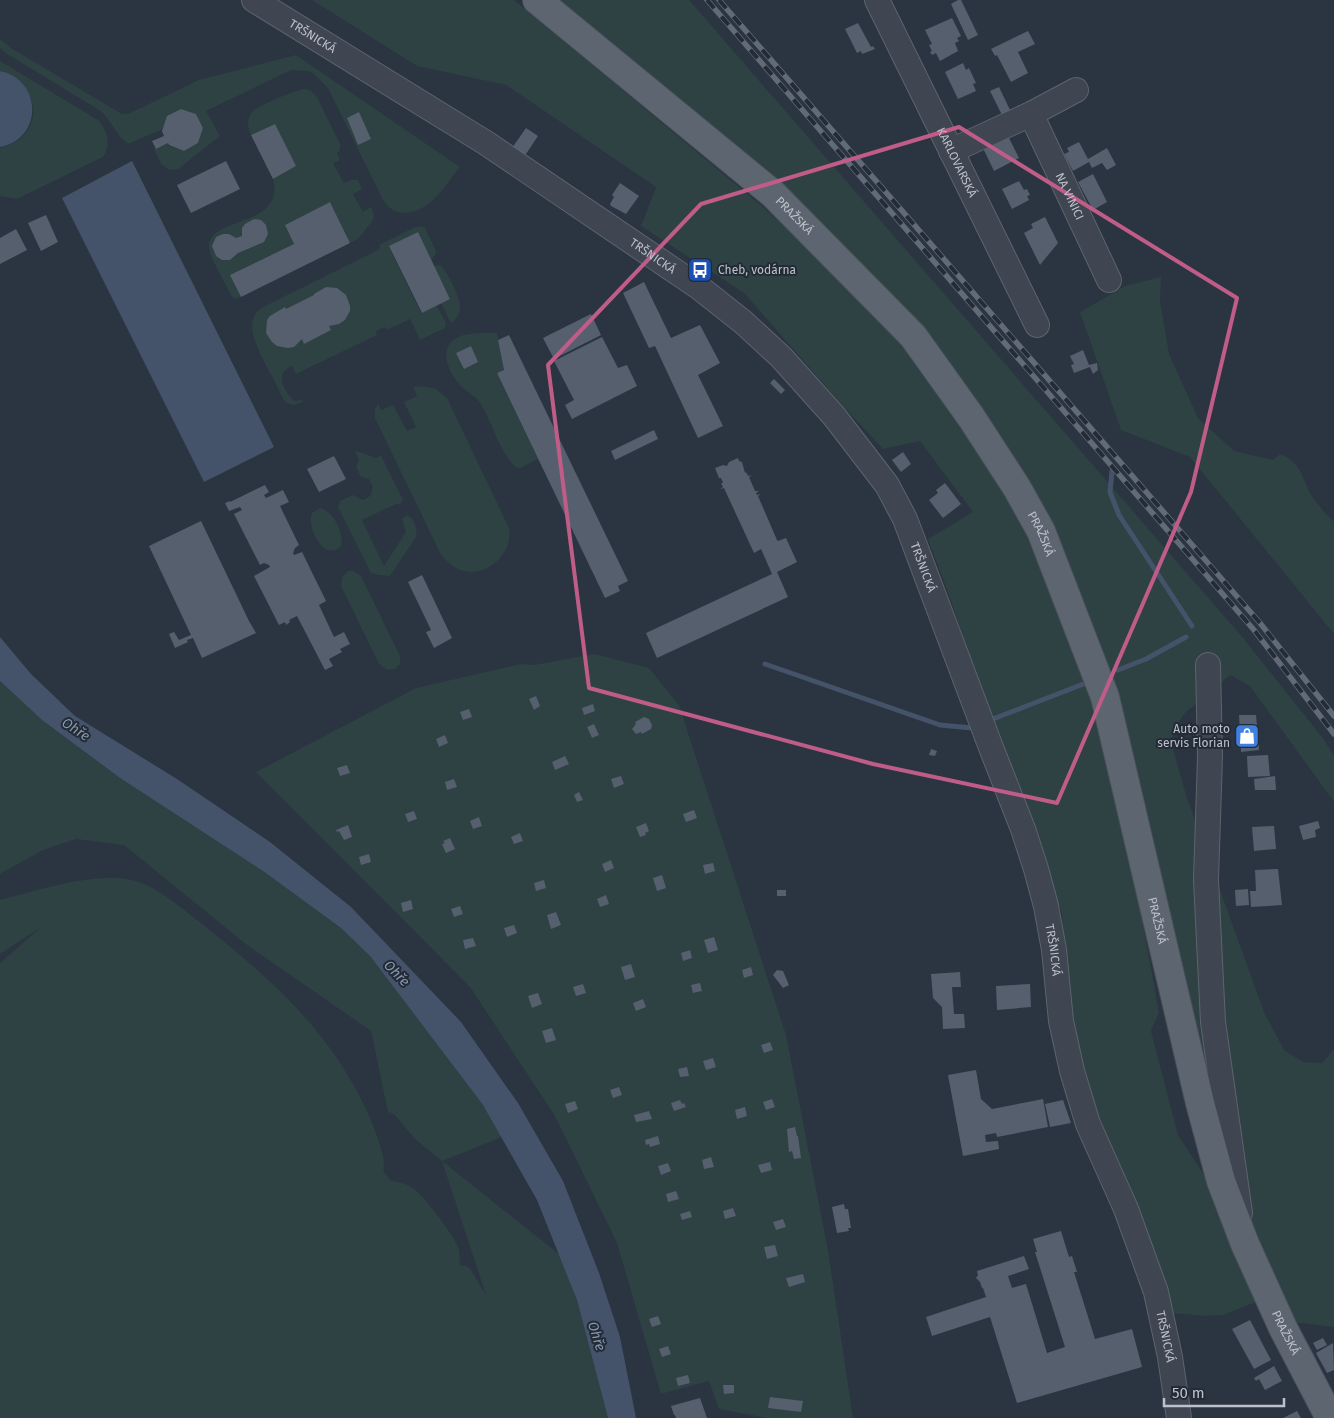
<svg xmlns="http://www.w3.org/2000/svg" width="1334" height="1418" viewBox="0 0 1334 1418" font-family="'Fira Sans',sans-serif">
  <rect width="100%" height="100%" fill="#2b3441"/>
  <path fill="#2e4143" d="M312,0h202l249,207 66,61 75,76 57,79 46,71 24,43 46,120 14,44 46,191 22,120 -8,19 27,104 32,49 48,117 -35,14 -19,1 -32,-3 -85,-222 -17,-67 -8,-111 -67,-181 -46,-137 -21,-56 45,-27 -53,-71 -37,8 -40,-43 -99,-113 -103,-67 15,-39 -150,-102 -89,-19z
    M551,0h138l555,639 78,98 12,18v47l-84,-116 -20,-11 -45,38 -7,10 -7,19 16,56 77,214 20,38 19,12 19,1 12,-14v278l-41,-5 -37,-83 -45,-139 -97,-405 -133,-285z
    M0,39l11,9 111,66h6l71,-34 97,-25 164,112c-9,11 -17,24 -27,33 -15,14 -38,20 -50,0l-55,-112 -14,-14 -6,-3 -17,-1 -85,41 14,25 -42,33 -9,1 -8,-6 -7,-15 14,-6 1,3 15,5 14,-8 5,-15 -7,-14 -15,-5 -18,20 -35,15 -7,-6 -14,-20 -6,-7 -94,-57 -7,-6z
    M0,61l98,59c9,9 14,25 5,37l-86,42 -17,-3v-48c8,-3 15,-5 21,-10 25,-24 9,-58 -21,-67z
    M304,89l6,1 7,7 23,47v6l-3,3 3,7 -7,3 11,20 7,-3h7l4,9 -9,5 10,18 8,-5c6,11 1,14 -5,22 -5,7 -8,11 -16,14l-20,-41 -45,23 9,19 -63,31 10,22 -6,2 -3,-2c-5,-11 -23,-40 -23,-50 -2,-31 77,-19 64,-68l23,-13 -21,-42 -24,11c-3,-7 -5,-16 1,-23 7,-7 43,-22 52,-23z
    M422,226l3,2 10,21 1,5 -5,6 -13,-28 -29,15 32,66 16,-7 9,17 -1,5 -25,12 -10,-21 -23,11 -2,-3 -9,4 1,4 -81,39 -4,-8c-18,7 -9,25 3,35l7,-1 1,2 -10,3 -8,-3c-6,-10 -10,-21 -16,-31 -8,-17 -30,-50 -6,-64l117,-58 -1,-4 36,-18z
    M439,265c8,4 20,31 21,40 1,7 -3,13 -8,18l-2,-2 -9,-18 9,-5 -16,-32z
    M1161,277l-1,24 9,53 29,64 36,33 39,9 7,-6c22,8 22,26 33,44 6,8 14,17 21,24v112l-144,-177 -69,-27 -41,-118 45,-26z
    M482,333h15l7,37 -7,3 41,86 -18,9 -5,-1c-17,-17 -22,-44 -35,-64 -4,-7 -12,-10 -17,-15 -16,-15 -28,-44 0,-53 6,-1 13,-2 19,-2z
    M422,386l14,3 11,9 62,130c5,24 -21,49 -45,43 -10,-2 -16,-9 -23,-16l-66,-137v-8l3,-7 3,7 12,-5 14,26 9,-4 -12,-25 13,-6 -4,-9z
    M357,451l19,7 5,-3 22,45 -3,4h-4l-34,16 22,46 22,-34 -4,-13 5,-4c7,3 11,14 9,22l-26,39 -12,-1 -7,-2 -33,-66 2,-6 13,-6 10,5 7,-4 3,-9 -4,-8 -8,-2 -5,-10 3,-8 -4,-7z
    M320,508c13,3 25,25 21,38 -17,17 -35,-19 -29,-33z
    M348,571h5l8,5 39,80v8l-5,5 -8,1 -8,-6 -38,-78 1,-9z
    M595,654l54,14 30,37 107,330 42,215 25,168h-87l-47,-9 -10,-28 -48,13 -44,-151 -62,-127 -85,-129 -214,-215 160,-84 105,-24 13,1z
    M0,681l42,39 78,58 143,93 78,57 29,28 113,149 19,32 -60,24 118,94 17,45 31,118h-608v-455l40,-35 -40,26v-54c35,-9 91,-27 126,-21 25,3 52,26 71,41 56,44 113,92 150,154 13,21 25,45 32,68 2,6 4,13 5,19 0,4 -1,7 0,11 2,3 5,6 7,9 7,0 16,3 22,7 11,8 40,46 45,59 3,7 0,12 3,19h6l4,4 15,25 -44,-134 -26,-21 -22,-26 -6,-2 -17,-81 -124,-86 -123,-100 -48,-6 -33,11 -43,24z"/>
  <path fill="#445369" d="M0,71c43,9 43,68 0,76z
    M132,161l142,286 -70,35 -142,-284z
    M0,637l31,37 44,42 102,63 93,63 81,65 110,115 57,81 45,78 36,92 21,64 16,81h-28l-31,-118 -40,-100 -54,-95 -113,-149 -29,-28 -78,-57 -143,-93 -78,-58 -42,-39z"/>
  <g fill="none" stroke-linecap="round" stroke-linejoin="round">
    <path stroke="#445369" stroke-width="5" d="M1112,471l-2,21 9,23 73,111
      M765,664l175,61 32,3
      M1118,670l28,-11 40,-22
      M993,719l93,-36"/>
  </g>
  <path fill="#565f6e" d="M958,0h3l17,35 -10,5 -17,-36z
    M952,18l9,18 -4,2 2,3 -4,2 3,8 -18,10 -4,-8 -4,2 -2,-3 2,-1 -3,-6 3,-1 -7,-14z
    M858,23l13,24 2,-1 2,3 -13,5 -1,-3 -4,2 -12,-24z
    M1028,31l7,13 -17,8 10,21 -17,9 -14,-27 -2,1 -4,-7z
    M963,63l3,7 3,-2 7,15 -3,1 3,7 -18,8 -13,-27z
    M999,87l12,25 -8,5 -13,-26z
    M181,109l15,5 7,14 -5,15 -14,8 -15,-6 -1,-2 -12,6 -4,-8 12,-5 -2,-5 5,-15z
    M359,112l12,27 -13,6 -11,-27z
    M275,124l21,42 -23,13 -22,-44z
    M526,128l12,8 -14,21 -12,-9z
    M1008,136l11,22 -25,13 -11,-23z
    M1079,142l9,17 19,-11 9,17 -9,5 -5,-7 -10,5 -3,-6 -16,9 -9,-17 5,-2 -2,-4z
    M226,161l14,28 -49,24 -14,-28z
    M1093,174l14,28 -14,8 -15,-28z
    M1019,181l5,9 3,-1 3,6 -3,1 2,4 -17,9 -10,-20z
    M620,183l19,13 -13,18 -15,-8 -1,-2 4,-7 -2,-2z
    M330,202l20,41 -109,54 -11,-22 64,-31 -9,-19z
    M46,215l12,27 -17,9 -13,-28z
    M1045,217l13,26 -18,22 -16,-32 9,-5 -2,-4z
    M254,219l7,1 5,5 2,9 -4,8 -26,11 -8,7h-8l-6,-4 -4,-10 4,-9 7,-3h6l7,4 6,-2v-8l3,-4z
    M16,229l11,21 -27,14v-26z
    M418,232l32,67 -28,14 -33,-67z
    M644,282l27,56 29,-13 20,38 -22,12 25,51 -25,12 -43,-92 -6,2 -26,-55z
    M326,287l11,1 9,7 4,11v5l-5,9 -6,4 -10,2 2,4 -27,14 -2,-5 -8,8 -6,1 -11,-2 -5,-4 -6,-9 1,-13 3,-4 15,-9 1,2 28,-14v-1z
    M591,314l10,21 -47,24 -11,-21z
    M509,335l119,246 -10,5 2,5 -15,7 -108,-225 7,-3 -6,-30z
    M602,337l16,31 9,-3 10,21 -65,33 -7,-14 9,-5 -20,-39z
    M471,346l7,16 -14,7 -8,-16z
    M1083,350l6,15 8,-2 1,7 -5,4 -3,-7 -16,6 -3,-8 3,-1 -4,-8z
    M774,379l11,11 -4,4 -11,-11z
    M654,430l4,9 -43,21 -4,-9z
    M903,452l8,12 -10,8 -9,-12z
    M334,456l12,23 -27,13 -12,-23z
    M738,458l1,3 3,1 3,11 1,-1 2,4 4,-1 -3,2 6,14h4l-3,2 1,2 4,-1 -3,2 19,44 1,1 8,-3 11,24 -20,10 11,25 -131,61 -11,-25 126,-59 -11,-25 -7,4 -30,-65 -4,1 3,-2 -2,-4h2l-2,-5h-2l-4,-10 8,-3 4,1 2,-4z
    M945,483l16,21 -18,14 -14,-18 9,-7 -2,-3z
    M265,485l4,7 -5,3 2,3 17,-8 6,12 -9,4 19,39 -4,3 -2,5 1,2 8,-3 24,49 -7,4 15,32 10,-5 6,12 -10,5 2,3 -13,7 4,7 -8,4 -28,-54 -8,4 1,2 -4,3 -1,-3 -6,3 -25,-49 16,-9 -1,-2 -5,-2 -4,2 -26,-51 8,-4 -2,-3 -11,4 -4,-8 5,-2v1z
    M201,521l48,100 7,12 -54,25 -9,-20 -6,2 1,2 -13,6 -6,-14 5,-2 5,8 12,-5 -42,-89z
    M422,575l30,63 -18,10 -8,-16 5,-2 -23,-48z
    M536,696l4,10 -6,4 -5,-11z
    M593,704l2,7 -11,4 -2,-7z
    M469,709l3,8 -9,3 -3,-8z
    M1239,715h17l3,35 -18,2z
    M644,717l5,2 3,6 -1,4 -9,5 -1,-2 -5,2 -4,-5 4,-5 -1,-2z
    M594,724l5,11 -7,3 -5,-11z
    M445,735l3,8 -9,4 -3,-8z
    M931,749l6,2 -2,5 -6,-1z
    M1268,755l2,21 -22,1 -1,-21z
    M565,756l4,8 -14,6 -3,-8z
    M347,765l3,8 -10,3 -3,-8z
    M621,776l3,8 -10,4 -3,-9z
    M1275,776l1,14h-21l-1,-11z
    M454,779l3,8 -10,3 -2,-8z
    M579,792l4,8 -6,2 -3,-7z
    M694,810l3,8 -11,4 -3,-8z
    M414,811l3,8 -9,3 -3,-8z
    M479,817l3,9 -9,3 -3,-8z
    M1318,821l2,7 -5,2 1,7 -13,3 -4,-14z
    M646,823l3,8 -4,2 1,2 -6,2 -4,-10z
    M348,825l4,12 -8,3 -5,-9 -2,1 -1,-2z
    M1274,826l2,23 -22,2 -2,-24z
    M520,833l3,8 -9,3 -3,-7z
    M450,838l5,11 -9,4 -4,-9 3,-1 -2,-2z
    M369,854l2,8 -10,3 -2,-8z
    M611,860l3,8 -9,4 -3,-8z
    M713,863l2,8 -10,3 -2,-9z
    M1278,869l4,36 -31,2 -1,-16h6l-1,-21z
    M662,875l4,13 -9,3 -4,-13z
    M544,880l2,8 -10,3 -2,-8z
    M1248,889l1,16 -13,1 -1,-16z
    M777,890h9v6h-9z
    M606,895l3,9 -9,3 -3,-8z
    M411,900l2,9 -10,3 -2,-9z
    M460,906l3,8 -9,3 -3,-8z
    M556,912l5,13 -10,4 -4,-14z
    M514,925l3,8 -10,4 -3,-9z
    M714,937l4,13 -10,3 -4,-13z
    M473,938l3,8 -11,3 -2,-9z
    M690,950l2,8 -9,3 -2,-8z
    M631,964l4,13 -10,3 -4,-13z
    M751,967l2,8 -9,3 -2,-8z
    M777,970l6,1 6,14 -6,3 -10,-13z
    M960,972l1,15h-9l2,27h10l1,14 -22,1 -1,-22 -9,-9 -2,-24z
    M700,983l2,8 -9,2 -2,-8z
    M583,984l3,9 -10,3 -3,-9z
    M1030,984l1,23 -34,3 -1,-24z
    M538,993l4,11 -10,4 -4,-12z
    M643,999l3,8 -10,4 -3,-8z
    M552,1028l4,12 -10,3 -4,-12z
    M770,1042l3,8 -9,3 -3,-8z
    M713,1058l3,9 -10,3 -3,-9z
    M687,1067l2,9 -9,1 -2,-8z
    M976,1070l5,29 11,10 51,-10 5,28 -51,10 -1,-4 -11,2 1,7 12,-1 1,8 -36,7 -15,-81z
    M619,1087l3,8 -9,3 -3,-8z
    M772,1099l3,8 -9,3 -3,-8z
    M680,1100l2,4 2,-1 2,4 -12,4 -3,-8z
    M1063,1100l8,23 -21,4 -5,-23z
    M575,1101l3,8 -10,4 -3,-9z
    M745,1107l2,9 -10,3 -2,-9z
    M649,1111l3,8 -16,3 -2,-7z
    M795,1127l2,9h1l3,22 -7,1 -2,-8 -3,1 -2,-23z
    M658,1136l2,8 -10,3 -1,-3 -3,1 -1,-5z
    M711,1157l3,10 -10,2 -2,-9z
    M770,1162l2,8 -11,3 -3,-8z
    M668,1163l3,8 -10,4 -3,-9z
    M676,1191l3,8 -11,3 -2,-8z
    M844,1204l1,5h3l3,19h-3l1,3 -12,2 -5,-26z
    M733,1208l3,8 -11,3 -2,-8z
    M690,1211l2,6 -10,3 -2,-6z
    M783,1219l3,8 -10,3 -3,-8z
    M1061,1231l8,26 3,-1 5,16h-3l21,67 37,-10 10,38 -125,36 -27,-86 -58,19 -6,-19 60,-20 -3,-9h-1l-2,-6 -3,-3 -1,-2 2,-1 -1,-5 47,-15 5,13 -21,7 4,12 14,-4 21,69 18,-6 -30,-95h2l-4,-13z
    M775,1245l3,11 -11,3 -3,-12z
    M803,1274l2,8 -16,5 -3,-9z
    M658,1316l3,8 -9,3 -3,-8z
    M1250,1320l21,40 -17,9 -22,-40z
    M1323,1338l4,7 -10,5 -4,-7z
    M1333,1343l1,27 -7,3 -11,-20z
    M668,1346l3,8 -9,3 -3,-8z
    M1274,1366l8,15 -17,9 -6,-11 -3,2 -2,-3z
    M688,1375l2,8 -12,3 -2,-8z
    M723,1385h11v8l-10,1z
    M770,1397l33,4 -2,11 -33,-4z
    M700,1398l7,20h-31l-1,-3h-1l-3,-9z
    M1297,1411l4,7h-18z"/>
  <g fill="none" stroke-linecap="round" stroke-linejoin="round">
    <defs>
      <g id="minor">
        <path id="s1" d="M254,0l232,143 214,145 43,34 38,35 53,59 53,69 18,34 85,226 33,84 13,40 10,37 8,44 7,71 11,50 16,53 38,85 30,83 14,65 9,61"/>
        <path id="s2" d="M877,0l160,325"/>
        <path id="s3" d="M1031,114l78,166"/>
        <path d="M951,151l80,-37 45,-24"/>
        <path d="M1208,665l2,91 -4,124 7,142 27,191"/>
      </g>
      <g id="major">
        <path id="s4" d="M537,0l236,194 140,142 58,81 46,71 24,43 64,166 95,406 21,78 24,63 38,84 47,90"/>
      </g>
    </defs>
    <use href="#minor" stroke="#5d646e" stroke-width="26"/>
    <use href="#major" stroke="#484f5a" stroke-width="30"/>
    <use href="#minor" stroke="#3f4651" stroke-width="24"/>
    <use href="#major" stroke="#5d6570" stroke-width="28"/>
    <defs>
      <path id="rail" d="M707,0l547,630 80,104
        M719,0l541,623 74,93"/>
    </defs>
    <use href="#rail" stroke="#616a77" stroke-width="5.5"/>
    <use href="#rail" stroke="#232b36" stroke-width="4" stroke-dasharray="11" stroke-linecap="butt"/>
  </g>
  <path fill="none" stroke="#c05c88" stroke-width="4" stroke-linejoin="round" d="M959,127l278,171 -46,194 -134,311 -184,-39 -284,-76 -41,-323 153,-161z"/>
  <defs>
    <symbol id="bus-square" viewBox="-11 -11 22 22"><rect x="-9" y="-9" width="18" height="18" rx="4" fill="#1a4fb4" stroke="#232b36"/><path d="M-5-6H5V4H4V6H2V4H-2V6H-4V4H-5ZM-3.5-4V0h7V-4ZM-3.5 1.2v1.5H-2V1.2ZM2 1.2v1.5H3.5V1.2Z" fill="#fff"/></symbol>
    <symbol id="shop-square" viewBox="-11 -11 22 22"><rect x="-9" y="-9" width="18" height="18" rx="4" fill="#3f7fe0" stroke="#232b36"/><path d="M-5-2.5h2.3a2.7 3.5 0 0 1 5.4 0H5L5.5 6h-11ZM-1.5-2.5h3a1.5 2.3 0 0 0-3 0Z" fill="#fff"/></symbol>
  </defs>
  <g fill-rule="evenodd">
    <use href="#bus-square" x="686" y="256" width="28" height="28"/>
    <use href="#shop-square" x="1233" y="722" width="28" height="28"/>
  </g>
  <g text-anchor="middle" stroke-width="4" stroke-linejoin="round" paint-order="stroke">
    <g font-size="12" fill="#bcc1cb" stroke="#232b36">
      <text dy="4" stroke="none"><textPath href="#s1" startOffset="69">TRŠNICKÁ</textPath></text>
      <text dy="4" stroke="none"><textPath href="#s2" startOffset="181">KARLOVARSKÁ</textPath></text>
      <text dy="4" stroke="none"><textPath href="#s3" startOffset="91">NA VINICI</textPath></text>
      <text dy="4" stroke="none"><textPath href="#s4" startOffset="336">PRAŽSKÁ</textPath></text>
      <text dy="4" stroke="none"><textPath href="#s1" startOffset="474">TRŠNICKÁ</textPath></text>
      <text dy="4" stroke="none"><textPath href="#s4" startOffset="741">PRAŽSKÁ</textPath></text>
      <text dy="4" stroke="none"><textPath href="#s1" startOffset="894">TRŠNICKÁ</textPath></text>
      <text dy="4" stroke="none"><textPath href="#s4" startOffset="1146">PRAŽSKÁ</textPath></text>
      <text dy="4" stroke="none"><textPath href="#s1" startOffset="1299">TRŠNICKÁ</textPath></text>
      <text dy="4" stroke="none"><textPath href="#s4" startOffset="1579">PRAŽSKÁ</textPath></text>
      <text dy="4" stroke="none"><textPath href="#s1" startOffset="1704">TRŠNICKÁ</textPath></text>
    </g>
    <g font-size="12" fill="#bcc1cb" stroke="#232b36" text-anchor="start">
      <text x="718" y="274">Cheb, vodárna</text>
      <text x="1230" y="733" text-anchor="end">Auto moto<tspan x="1230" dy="14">servis Florian</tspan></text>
    </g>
    <g font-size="14" font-style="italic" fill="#8697ae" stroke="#232b36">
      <text transform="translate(76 729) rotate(33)" y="5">Ohře</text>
      <text transform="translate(397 973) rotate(46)" y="5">Ohře</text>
      <text transform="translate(597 1336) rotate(73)" y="5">Ohře</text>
    </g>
  </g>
  <path d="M1164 1398v8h120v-8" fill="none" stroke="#bcc1cb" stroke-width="2.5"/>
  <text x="1172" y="1398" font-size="15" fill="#bcc1cb" stroke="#232b36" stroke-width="4" paint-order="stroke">50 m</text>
</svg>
